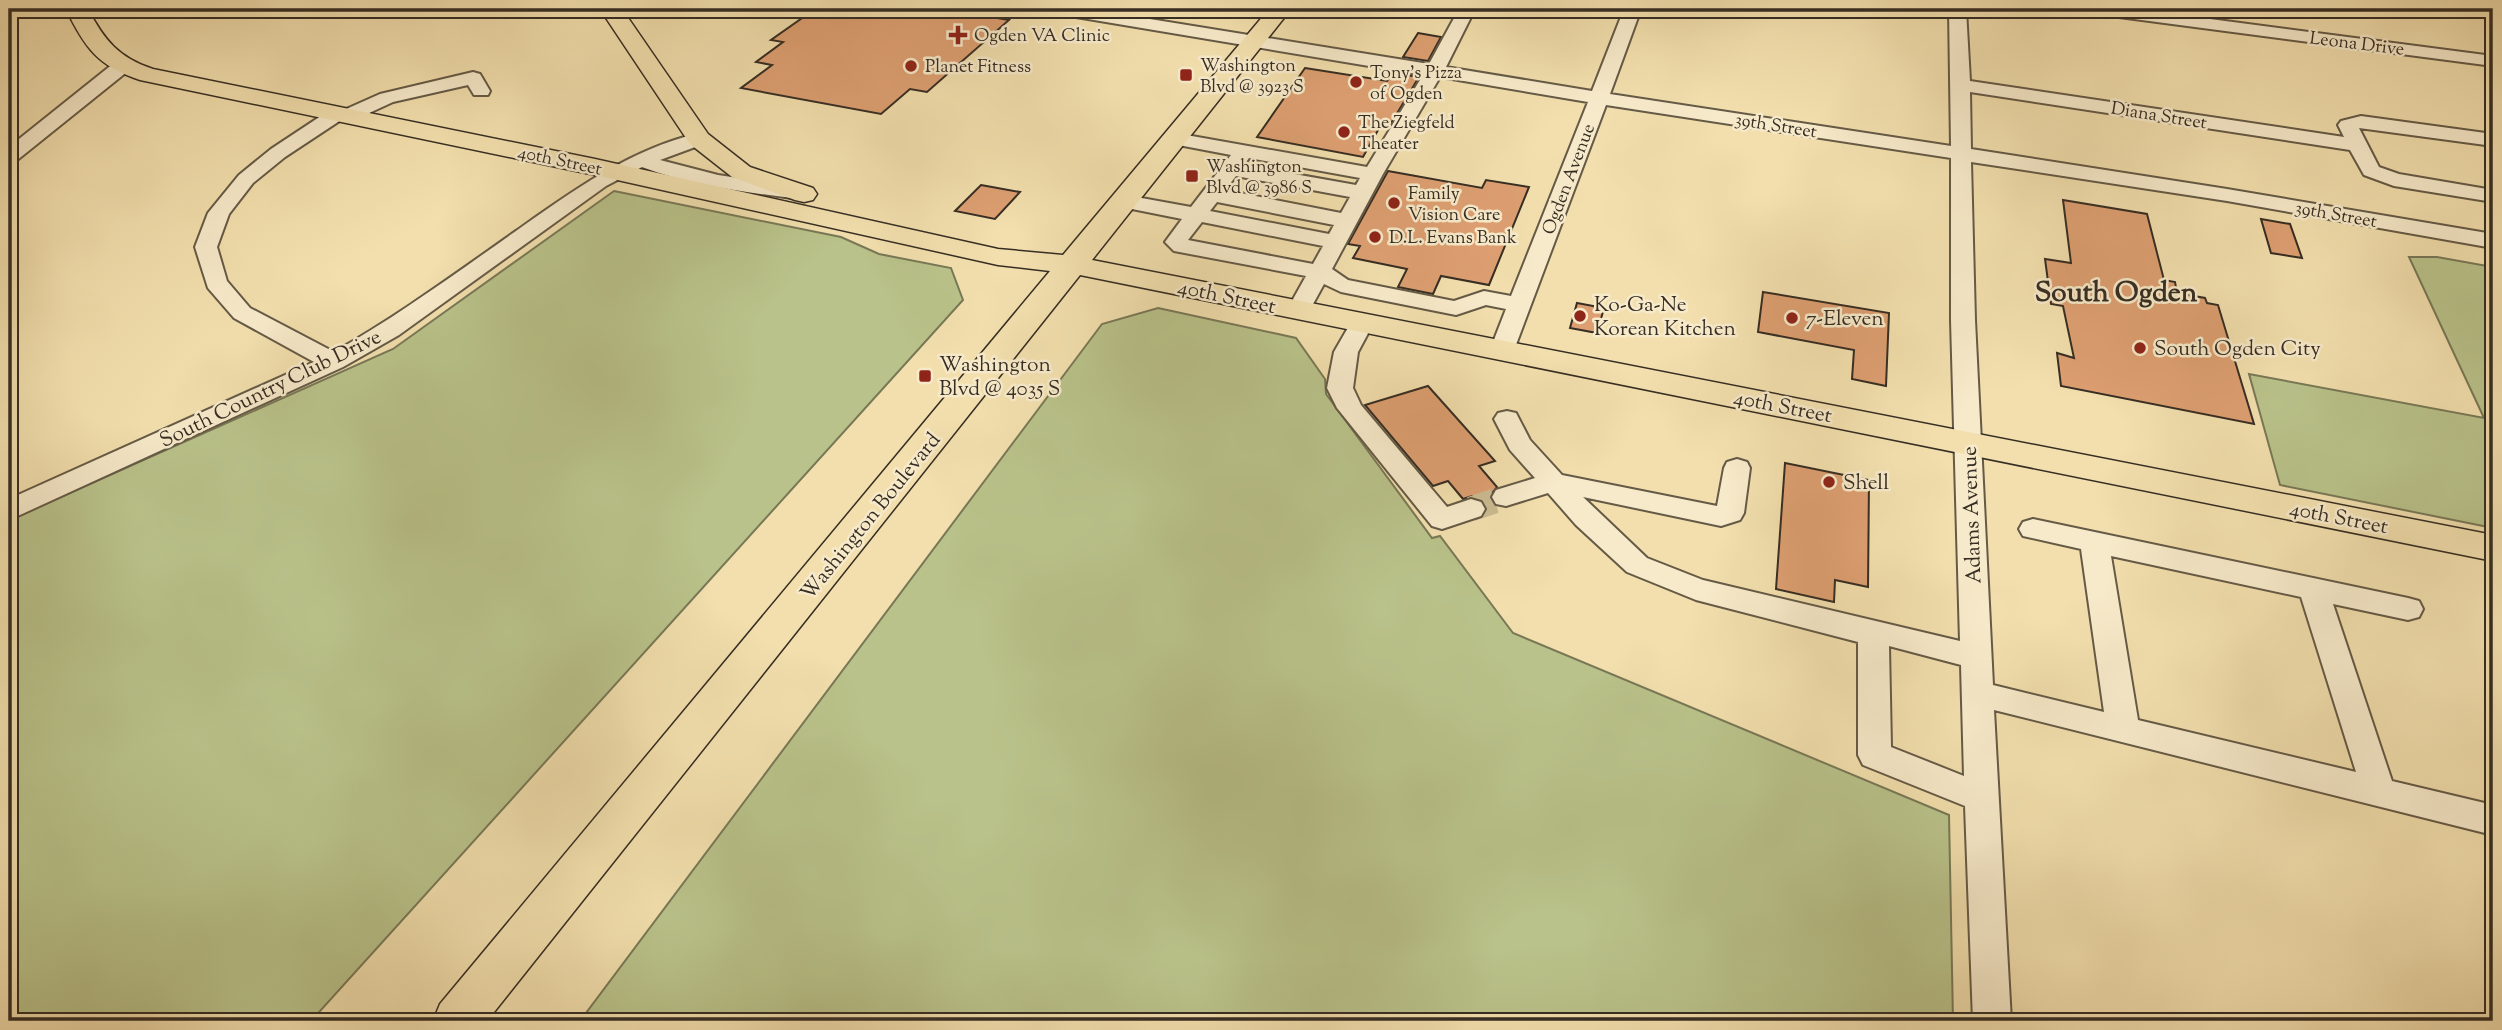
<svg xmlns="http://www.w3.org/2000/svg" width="2502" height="1030" viewBox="0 0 2502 1030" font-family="'Sorts Mill Goudy',serif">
  <rect width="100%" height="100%" fill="#f2dfad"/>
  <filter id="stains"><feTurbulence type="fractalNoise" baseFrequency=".00286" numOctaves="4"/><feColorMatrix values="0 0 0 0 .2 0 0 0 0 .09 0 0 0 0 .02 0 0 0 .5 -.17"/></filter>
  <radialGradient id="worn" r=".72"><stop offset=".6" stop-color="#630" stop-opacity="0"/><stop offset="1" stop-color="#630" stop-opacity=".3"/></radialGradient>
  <path fill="#b9c28a" stroke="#787856" stroke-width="2" d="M614,191l227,46 38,17 72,14 12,32 -652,721h-302v-501l384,-171z
    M2409,257h28l56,10v261l-213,-43 -31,-111 235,44z
    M1158,308l138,30 29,41 1,15 106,144 8,-2 73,97 436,182 4,206h-1373l522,-697z"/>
  <path fill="#dd9f71" stroke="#362d23" stroke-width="2" d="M815,9h129l65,11 -82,72 -17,-3 -29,25 -140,-26 31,-23 -16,-3 27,-20 -12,-2z
    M1418,33l23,4 -13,24 -25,-4z
    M1305,68l82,13 6,-8 26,4 -29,48 -8,-2 -19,34 -106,-20z
    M1388,171l94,17 4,-8 43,7 -40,98 -48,-9 -8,18 -35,-7 9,-18 -54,-11 7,-12 -12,-2z
    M981,185l39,7 -25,27 -40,-8z
    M2063,200l84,14 17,66 11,2 2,11 28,5 2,5 11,2 36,119 -193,-38 -4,-33 17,5 -11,-52 -12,-2 -6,-45 26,4z
    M2261,219l29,5 12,34 -31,-5z
    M1763,292l126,21 -3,73 -34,-7 2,-29 -96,-18z
    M1577,303l27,5 -7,25 -27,-5z
    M1428,386l67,75 -16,5 18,21 -7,9 4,10 -7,2 -5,-9 -10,-3 -9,3 -15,-18 -15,5 -68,-81z
    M1785,463l84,17 -1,107 -33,-7 -1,22 -58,-13z"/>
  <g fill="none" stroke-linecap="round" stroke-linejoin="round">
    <path stroke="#ccbb91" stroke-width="25" stroke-dasharray="25 13" stroke-linecap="butt" d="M1471,509l35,-12"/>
    <defs>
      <path id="minor" d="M1050,9h38l341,55 30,-55h16l-29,58 146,24 32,-82h17l-31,85 341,52 -2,-137h17l4,72 374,56 -6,-12 3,-4 20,-5 132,18v12l-134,-18 20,39 20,7 94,16v12l-99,-16 -30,-11 -14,-25 -380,-58 1,57 256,40 266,45v14l-266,-47 -256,-39 4,158 18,365 111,27 -23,-163 -58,-13 -4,-7 4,-7 10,-3 375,79 11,3 4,8 -4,8 -11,3 -75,-16 59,177 101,24v30l-499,-125 17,311h-38l-8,-215 -102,-41 -5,-10v-113l-162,-42 -69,-28 -51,-47 -28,-32 -42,13 -10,-2 -4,-7 4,-7 39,-12 -25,-28 -16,-31 4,-6 9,-2 9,2 14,27 32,35 155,31 7,-38 3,-6 10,-3 10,3 3,6 -6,45 -4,7 -19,6 -138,-29 64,61 56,22 257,61 -9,-321v-162l-345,-53 -92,245 -3,5 -9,2 -9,-2 -3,-5 16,-41 -20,-4 -30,10 -115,-23 -17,-8 -17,31h-16l-4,-5 19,-34 -132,-25 -9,-9 17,-23 -65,-13 -3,-5 3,-5 8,-1 66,12 40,-52 -63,-12 -3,-4 3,-4 7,-2 192,34 56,-92 -365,-61zM1440,77l148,25 -77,194 -27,-5 -30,10 -106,-21 -16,-11 51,-95zM1249,158l111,20 -4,7 -112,-20zM1236,176l114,21 -9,16 -116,-23zM1217,202l117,23 -5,9 -119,-23zM1202,222l121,24 -10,18 -125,-24zM2111,556l190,41 55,175 -218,-52zM1889,646l72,19 3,111 -73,-29z
        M2087,9h47l359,47v10l-397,-52z
        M121,61l9,6 -2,4 -112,90 -7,2v-16l105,-84z
        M473,72l7,2 10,17 -2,4h-14l-6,-10 -75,17 -39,18h-13l-56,37 -32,26 -24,31 -12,33 10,34 23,27 84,44c64,-36 122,-79 182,-121 58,-41 113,-81 183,-98l7,2 3,4 -3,4 -46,17 58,15 81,12 7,2 4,4 -4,4 -7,2c-53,-7 -107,-13 -157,-32l-36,19 -207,149 -56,32 -334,153v-21l305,-137 -80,-44 -26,-30 -13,-41 13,-34 31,-38 32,-26 59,-39h14l36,-16z
        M1361,317l8,2 4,5 -15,28 -5,36 8,17 86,102 24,-8 10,3 4,7 -4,7 -39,13 -10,-3 -95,-118 -10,-20 7,-36 19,-33z"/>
      <path id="major" d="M66,9h22c16,31 31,49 65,60l442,90 403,90 65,6 206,-246h22l-199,251 1401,275v26l-1413,-286 -593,746h-54l7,-17 610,-733 -52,-6 -403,-90 -455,-95c-42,-14 -55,-32 -74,-71z
        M600,9h22l86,125 42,33 63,21 4,6 -4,6 -9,2 -9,-2 -63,-23 -42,-33z"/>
    </defs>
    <use href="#minor" stroke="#655a46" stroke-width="4"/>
    <use href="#major" stroke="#362d23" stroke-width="3"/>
    <use href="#minor" fill="#f7eaca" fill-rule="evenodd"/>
    <use href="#major" fill="#f2dfad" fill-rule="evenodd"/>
  </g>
  <g fill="#8f2418" stroke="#f7eaca" stroke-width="2.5">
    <path d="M954.5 24.5h7v7h7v7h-7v7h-7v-7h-7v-7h7z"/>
    <circle cx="911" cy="66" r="7"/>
    <rect x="1179" y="68" width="14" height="14" rx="3.5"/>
    <circle cx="1356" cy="82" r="7"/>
    <circle cx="1344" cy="132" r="7"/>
    <rect x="1185" y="169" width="14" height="14" rx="3.5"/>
    <circle cx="1394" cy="203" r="7"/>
    <circle cx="1375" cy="237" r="7"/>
    <circle cx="1580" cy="316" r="7"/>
    <circle cx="1792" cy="318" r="7"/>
    <circle cx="2140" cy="348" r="7"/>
    <rect x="918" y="369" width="14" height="14" rx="3.5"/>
    <circle cx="1829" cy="482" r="7"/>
  </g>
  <g text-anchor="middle" stroke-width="5" stroke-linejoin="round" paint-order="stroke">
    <g font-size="18" fill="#362d23" stroke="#f7eaca" text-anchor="start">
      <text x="974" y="41">Ogden VA Clinic</text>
      <text x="1200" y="71">Washington<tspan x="1200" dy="21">Blvd @ 3923 S</tspan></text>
      <text x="925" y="72">Planet Fitness</text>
      <text x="1370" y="78">Tony's Pizza<tspan x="1370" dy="21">of Ogden</tspan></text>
      <text x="1358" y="128">The Ziegfeld<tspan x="1358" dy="21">Theater</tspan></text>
      <text x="1206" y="172">Washington<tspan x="1206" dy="21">Blvd @ 3986 S</tspan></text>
      <text x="1408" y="199">Family<tspan x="1408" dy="21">Vision Care</tspan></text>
      <text x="1389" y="243">D.L. Evans Bank</text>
    </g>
    <g font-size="18" fill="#362d23" stroke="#f7eaca">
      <text transform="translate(2357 43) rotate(7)" y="6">Leona Drive</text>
      <text transform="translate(2159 115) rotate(9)" y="6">Diana Street</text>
      <text transform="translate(1776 125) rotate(9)" y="6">39th Street</text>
      <text transform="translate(560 160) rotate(12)" y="6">40th Street</text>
      <text transform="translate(1568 179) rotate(-69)" y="6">Ogden Avenue</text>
      <text transform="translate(2336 214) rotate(10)" y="6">39th Street</text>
    </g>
    <g font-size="21" fill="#362d23" stroke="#f7eaca">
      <text transform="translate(1227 296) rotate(12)" y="7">40th Street</text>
      <text transform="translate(270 388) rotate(-26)" y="7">South Country Club Drive</text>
      <text transform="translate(1783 406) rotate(11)" y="7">40th Street</text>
      <text transform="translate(1971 515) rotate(-92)" y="7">Adams Avenue</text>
      <text transform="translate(870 516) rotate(-51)" y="7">Washington Boulevard</text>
      <text transform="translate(2339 517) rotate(11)" y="7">40th Street</text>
    </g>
    <g font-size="21" fill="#362d23" stroke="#f7eaca" text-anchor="start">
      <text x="1594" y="311">Ko-Ga-Ne<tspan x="1594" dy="24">Korean Kitchen</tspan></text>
      <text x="1806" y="325">7-Eleven</text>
      <text x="2154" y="355">South Ogden City</text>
      <text x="939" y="371">Washington<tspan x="939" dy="24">Blvd @ 4035 S</tspan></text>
      <text x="1843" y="489">Shell</text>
    </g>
    <g font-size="28" font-weight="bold" fill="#362d23" stroke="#f7eaca">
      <text x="2116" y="301">South Ogden</text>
    </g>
  </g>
  <rect width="2502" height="1030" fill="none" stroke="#f2dfad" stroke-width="35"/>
  <rect x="10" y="10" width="2481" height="1009" fill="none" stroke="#362d23" stroke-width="3.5"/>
  <rect x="18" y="18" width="2467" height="995" fill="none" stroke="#362d23" stroke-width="2"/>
  <rect width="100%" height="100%" filter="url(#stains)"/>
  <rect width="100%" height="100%" fill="url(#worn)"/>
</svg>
